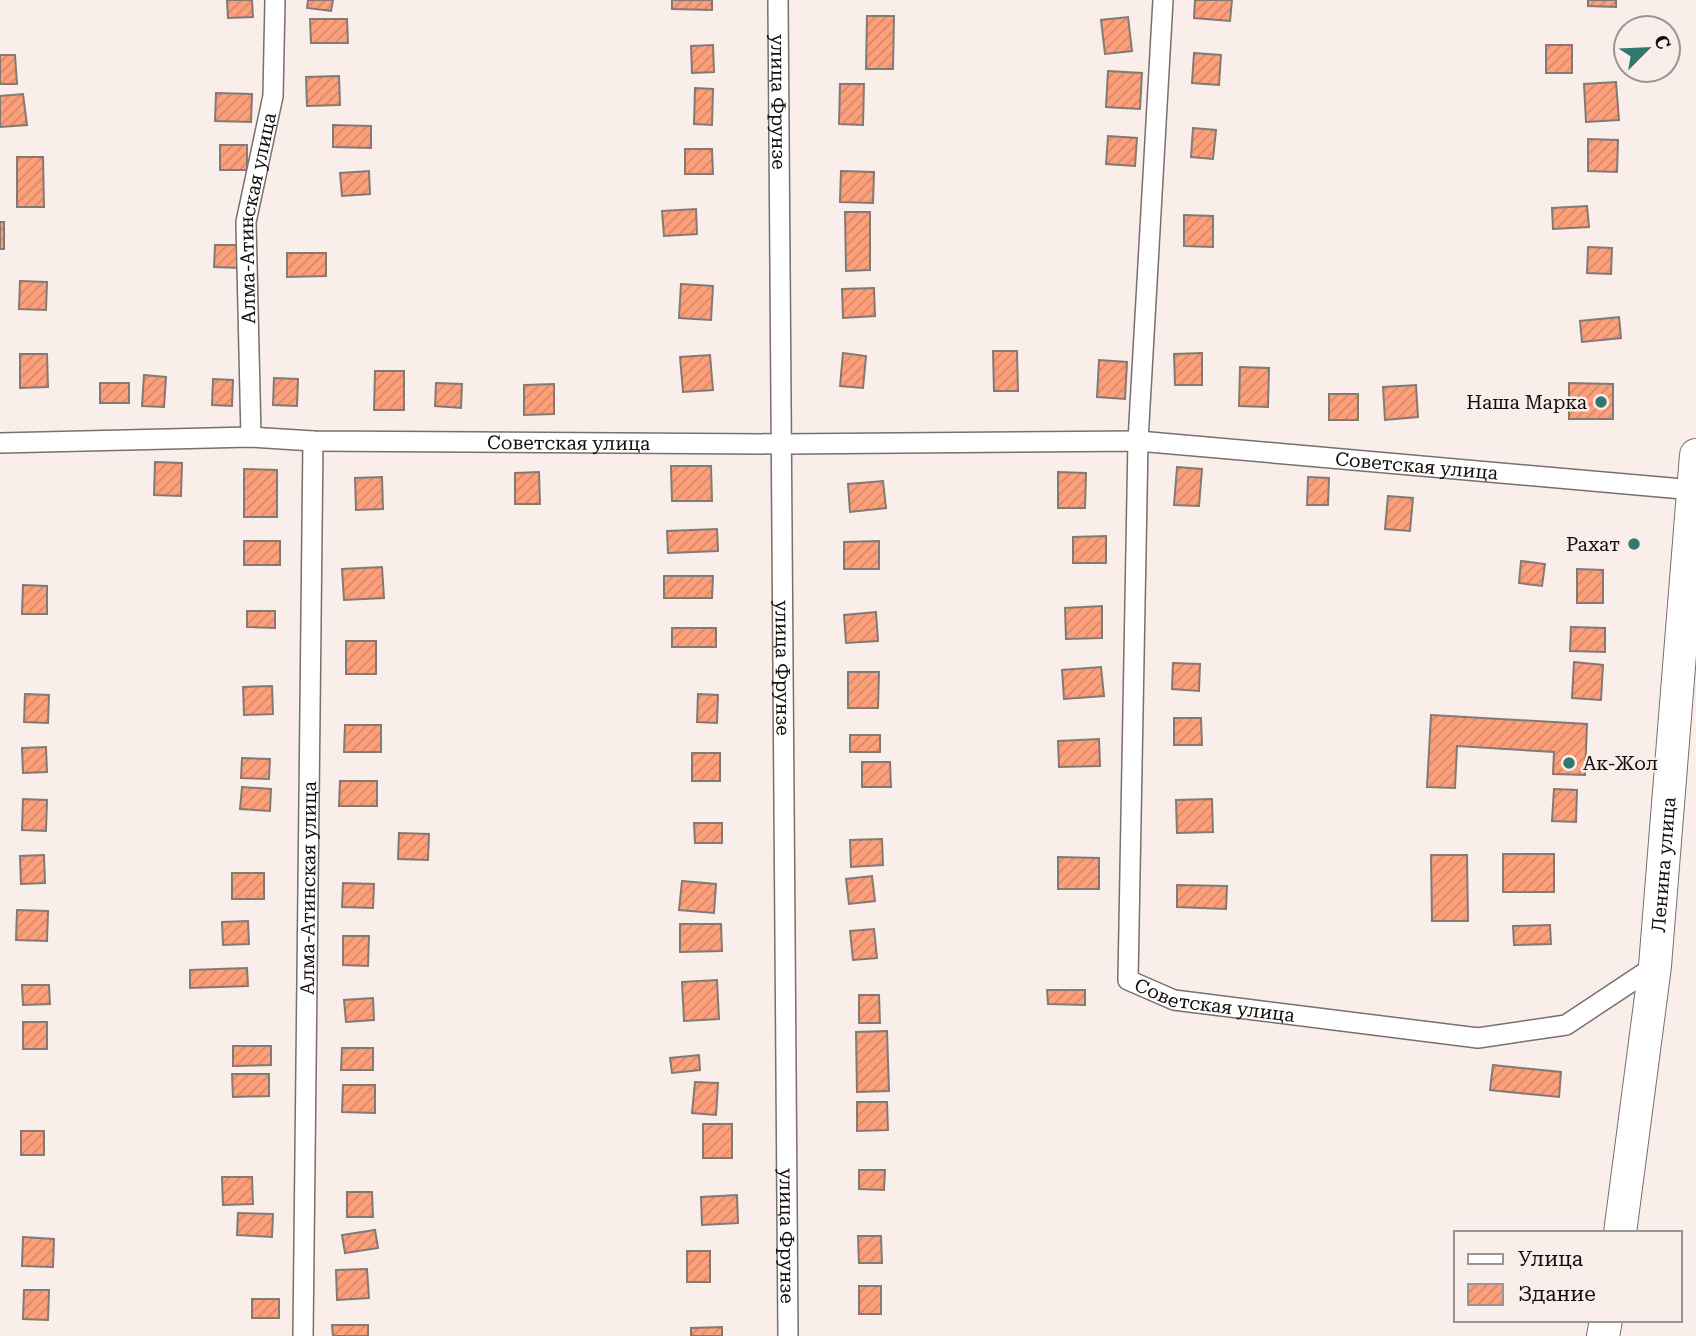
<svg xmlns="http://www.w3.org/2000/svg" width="1696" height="1336" viewBox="0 0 1696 1336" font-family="'Roboto Serif',serif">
  <defs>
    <pattern id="building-hatch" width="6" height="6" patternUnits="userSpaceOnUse" patternTransform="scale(1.75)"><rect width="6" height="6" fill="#fc9f7a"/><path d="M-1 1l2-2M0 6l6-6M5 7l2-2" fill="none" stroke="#d78868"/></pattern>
  </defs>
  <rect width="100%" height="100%" fill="#f9eee9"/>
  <path fill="url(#building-hatch)" stroke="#837975" stroke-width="2" d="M227,0h25l1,17 -25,1z
    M308,0h25l-2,11 -24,-3z
    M672,0h40v10l-40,-1z
    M1195,0h37l-2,21 -36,-3z
    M1588,0h28v7l-28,-1z
    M867,16h27l-1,53h-27z
    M1128,17l4,34 -27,3 -4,-34z
    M310,19h37l1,24h-37z
    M713,45l1,27 -22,1 -1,-27z
    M1546,45h26v28h-26z
    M1194,53l27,2 -2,30 -27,-2z
    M0,55h15l2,29h-17z
    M1108,71l34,2 -2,36 -34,-2z
    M339,76l1,29 -33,1 -1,-29z
    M1616,82l3,38 -33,2 -2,-38z
    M840,84h24l-1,41 -24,-1z
    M695,88l18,1 -1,36 -18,-1z
    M216,93l36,1 -1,28 -36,-1z
    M23,94l4,31 -27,2v-31z
    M333,125l38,1v22l-38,-1z
    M1193,128l23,2 -3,29 -22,-2z
    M1108,136l29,2 -2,28 -29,-2z
    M1588,139l30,1 -1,32 -29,-1z
    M220,145h27v25h-27z
    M685,149h27l1,25h-28z
    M17,157h26l1,50h-27z
    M369,171l1,23 -28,2 -2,-23z
    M841,171l33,1 -1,31 -33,-1z
    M1587,206l2,21 -36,2 -1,-21z
    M696,209l1,25 -33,2 -2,-25z
    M845,212h25v58l-24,1z
    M1184,215l29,1v31l-29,-1z
    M0,222h4v27h-4z
    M215,245h25v23l-26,-1z
    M1588,247l24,1 -1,26 -24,-1z
    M287,253h39v23l-39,1z
    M20,281l27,1 -1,28 -27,-1z
    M681,284l32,2 -2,34 -32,-2z
    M874,288l1,28 -32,2 -1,-29z
    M1619,317l2,21 -39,4 -2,-21z
    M993,351h24l1,40h-24z
    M843,353l23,3 -3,32 -23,-2z
    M1202,353v32h-27l-1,-31z
    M20,354h27l1,33 -28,1z
    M710,355l3,35 -30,2 -3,-35z
    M1099,360l28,2 -2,37 -28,-2z
    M1240,367l29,1 -1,39 -29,-1z
    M375,371h29v39h-30z
    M144,375l22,2 -2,30 -22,-1z
    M274,378l24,1 -1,27 -24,-1z
    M213,379l20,1 -1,26 -20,-1z
    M100,383h29v20h-29z
    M436,383l26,1 -1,24 -26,-2z
    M1569,383l44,1v35h-44z
    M554,384v30l-30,1v-30z
    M1416,385l2,32 -33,3 -2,-33z
    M1329,394h29v26h-29z
    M155,462l27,1 -1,33 -27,-1z
    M671,466h40l1,35h-40z
    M1177,467l25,2 -3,37 -25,-1z
    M244,469l33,1v47h-33z
    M539,472l1,32h-25v-31z
    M1058,472l28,1 -1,35h-27z
    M382,477l1,32 -27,1 -1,-32z
    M1308,477l21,1 -1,27h-21z
    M883,481l3,27 -36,4 -2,-28z
    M1388,496l25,2 -3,33 -25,-2z
    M717,529l1,22 -50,2 -1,-22z
    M1106,536v27h-33v-26z
    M244,541h36v24h-36z
    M879,541v28h-35v-27z
    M1521,561l24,3 -3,22 -23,-3z
    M382,567l2,31 -40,2 -2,-31z
    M1577,569l26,1v33h-26z
    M664,576h49l-1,22h-48z
    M23,585l24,1v28h-25z
    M1102,606v32l-36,1 -1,-31z
    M247,611h28v17l-28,-1z
    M876,612l2,29 -32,2 -2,-28z
    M1571,627l34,1v24l-35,-1z
    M672,628h44v19h-44z
    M346,641h30v33h-30z
    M1574,662l29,3 -2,35 -29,-2z
    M1173,663l27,1 -1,27 -27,-2z
    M1101,667l3,29 -40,3 -2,-29z
    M848,672h31l-1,36h-30z
    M272,686l1,28 -29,1 -1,-28z
    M25,694l24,1 -1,28 -24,-1z
    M698,694l20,1 -1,28 -20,-1z
    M1431,715l156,9 -2,51 -32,-1 1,-22 -97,-6 -2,42 -28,-1z
    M1174,718h27l1,27h-28z
    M345,725h36v27h-37z
    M850,735h30v17h-30z
    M1099,739l1,27 -41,1 -1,-26z
    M46,747l1,25 -24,1 -1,-25z
    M692,753h28v28h-28z
    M242,758l28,1 -1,20 -28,-1z
    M862,762h28l1,25h-29z
    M340,781h37v25h-38z
    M242,787l29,2 -1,22 -30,-2z
    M1554,789l23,1 -1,32 -24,-1z
    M23,799l24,1 -1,31 -24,-1z
    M1212,799l1,33 -36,1 -1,-33z
    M694,823h28v20h-27z
    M399,833l30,1 -1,26 -30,-1z
    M882,839l1,26 -32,2 -1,-27z
    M1503,854h51v38h-51z
    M44,855l1,28 -24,1 -1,-28z
    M1431,855h36l1,66h-36z
    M1058,857l41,1v31h-41z
    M232,873h32v26h-32z
    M872,876l3,25 -26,3 -3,-25z
    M682,881l34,3 -2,29 -35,-3z
    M343,883l31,1 -1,24 -31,-1z
    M1177,885l50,1 -1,23 -49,-2z
    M17,910l31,1 -1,30 -31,-1z
    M248,921l1,23 -26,1 -1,-23z
    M680,924h41l1,27 -42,1z
    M1550,925l1,19 -37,1 -1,-19z
    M874,929l3,29 -24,2 -3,-29z
    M343,936h26l-1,30 -25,-1z
    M247,968l1,18 -58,2v-18z
    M717,980l2,39 -35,2 -2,-39z
    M22,985h27l1,19 -27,1z
    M1047,990h38v15l-37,-1z
    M859,995h20l1,28h-21z
    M373,998l1,22 -28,2 -2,-22z
    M23,1022h24v27h-24z
    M887,1031l2,60 -32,1 -1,-60z
    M233,1046h38v19l-38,1z
    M342,1048h31v22h-32z
    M699,1055l1,15 -28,3 -2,-15z
    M1493,1065l68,7 -2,25 -69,-7z
    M232,1074h37v22l-36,1z
    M695,1082l23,1 -2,32 -24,-2z
    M343,1085h32v28l-33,-1z
    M857,1102h30l1,28 -31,1z
    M703,1124h29v34h-29z
    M21,1131h23v24h-23z
    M859,1170h26l-1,20 -25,-1z
    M222,1177h30l1,27 -30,1z
    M347,1192h25l1,25h-26z
    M737,1195l1,28 -36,2 -1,-28z
    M238,1213l35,1 -1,23 -35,-2z
    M375,1230l3,18 -33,5 -3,-18z
    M858,1236h23l1,27h-23z
    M23,1237l31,2 -1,28 -31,-1z
    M687,1251h23v31h-23z
    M367,1269l2,29 -32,2 -1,-30z
    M859,1286h22v28h-22z
    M24,1290h25l-1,30 -25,-1z
    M252,1299h27v19h-27z
    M332,1325h36v11h-35z
    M722,1327v9h-31v-8z"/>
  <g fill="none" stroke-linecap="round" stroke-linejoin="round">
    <defs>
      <g id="street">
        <path id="s1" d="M778,0l10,1336"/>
        <path id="s2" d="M1163,0l-25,441 -10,539 46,20 304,38 88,-13 89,-59"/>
        <path id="s3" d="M251,437l-5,-215 27,-126 2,-96"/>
        <path id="s4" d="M0,443l251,-6 62,4 469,3 356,-3 556,49"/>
        <path id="s5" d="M303,1336l10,-895"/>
      </g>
      <g id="primary">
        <path id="s6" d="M1620,1233l35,-267 41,-511"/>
        <path d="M1603,1336l3,-16"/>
      </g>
    </defs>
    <use href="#street" stroke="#796f6b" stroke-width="22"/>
    <use href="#primary" stroke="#796f6b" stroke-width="34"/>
    <use href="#street" stroke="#fff" stroke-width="19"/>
    <use href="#primary" stroke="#fff" stroke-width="32"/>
  </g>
  <g fill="#33786c" stroke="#f9eee9" stroke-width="2.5">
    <circle cx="1601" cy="402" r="7"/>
    <circle cx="1634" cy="544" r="7"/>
    <circle cx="1569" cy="763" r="7"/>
  </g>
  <g text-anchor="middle" stroke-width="5" stroke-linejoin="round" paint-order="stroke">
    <g font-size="19" fill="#110e0c" stroke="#f9eee9">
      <text dy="7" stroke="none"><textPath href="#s1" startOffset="102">улица Фрунзе</textPath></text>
      <text dy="7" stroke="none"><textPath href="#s3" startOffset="220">Алма-Атинская улица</textPath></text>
      <text dy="7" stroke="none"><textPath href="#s4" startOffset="569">Советская улица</textPath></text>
      <text dy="7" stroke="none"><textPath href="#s4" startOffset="1418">Советская улица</textPath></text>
      <text dy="7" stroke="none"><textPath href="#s1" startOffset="668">улица Фрунзе</textPath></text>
      <text dy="7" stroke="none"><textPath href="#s6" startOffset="371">Ленина улица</textPath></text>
      <text dy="7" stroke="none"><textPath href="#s5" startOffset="448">Алма-Атинская улица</textPath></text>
      <text dy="7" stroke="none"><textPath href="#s2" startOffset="1071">Советская улица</textPath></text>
      <text dy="7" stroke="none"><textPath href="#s1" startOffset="1236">улица Фрунзе</textPath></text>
    </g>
    <g font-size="19" fill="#110e0c" stroke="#f9eee9" text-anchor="end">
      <text x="1587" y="409">Наша Марка</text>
      <text x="1620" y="551">Рахат</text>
      <text x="1583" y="770" text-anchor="start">Ак-Жол</text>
    </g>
  </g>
  <rect x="1454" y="1231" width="228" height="91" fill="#f9eee9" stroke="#9c9491" stroke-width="2"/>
  <rect x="1468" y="1254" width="35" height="10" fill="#ffffff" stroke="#9c9491" stroke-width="2"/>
  <text x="1518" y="1266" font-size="21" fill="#110e0c">Улица</text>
  <rect x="1468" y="1284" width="35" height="21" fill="url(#building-hatch)" stroke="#9c9491" stroke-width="2"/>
  <text x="1518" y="1301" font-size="21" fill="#110e0c">Здание</text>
  <g transform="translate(1647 49) rotate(66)"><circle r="33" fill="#f9eee9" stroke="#9c9491" stroke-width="2"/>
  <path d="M0-5L12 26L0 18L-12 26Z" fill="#33786c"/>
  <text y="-10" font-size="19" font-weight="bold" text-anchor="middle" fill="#110e0c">С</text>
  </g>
</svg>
